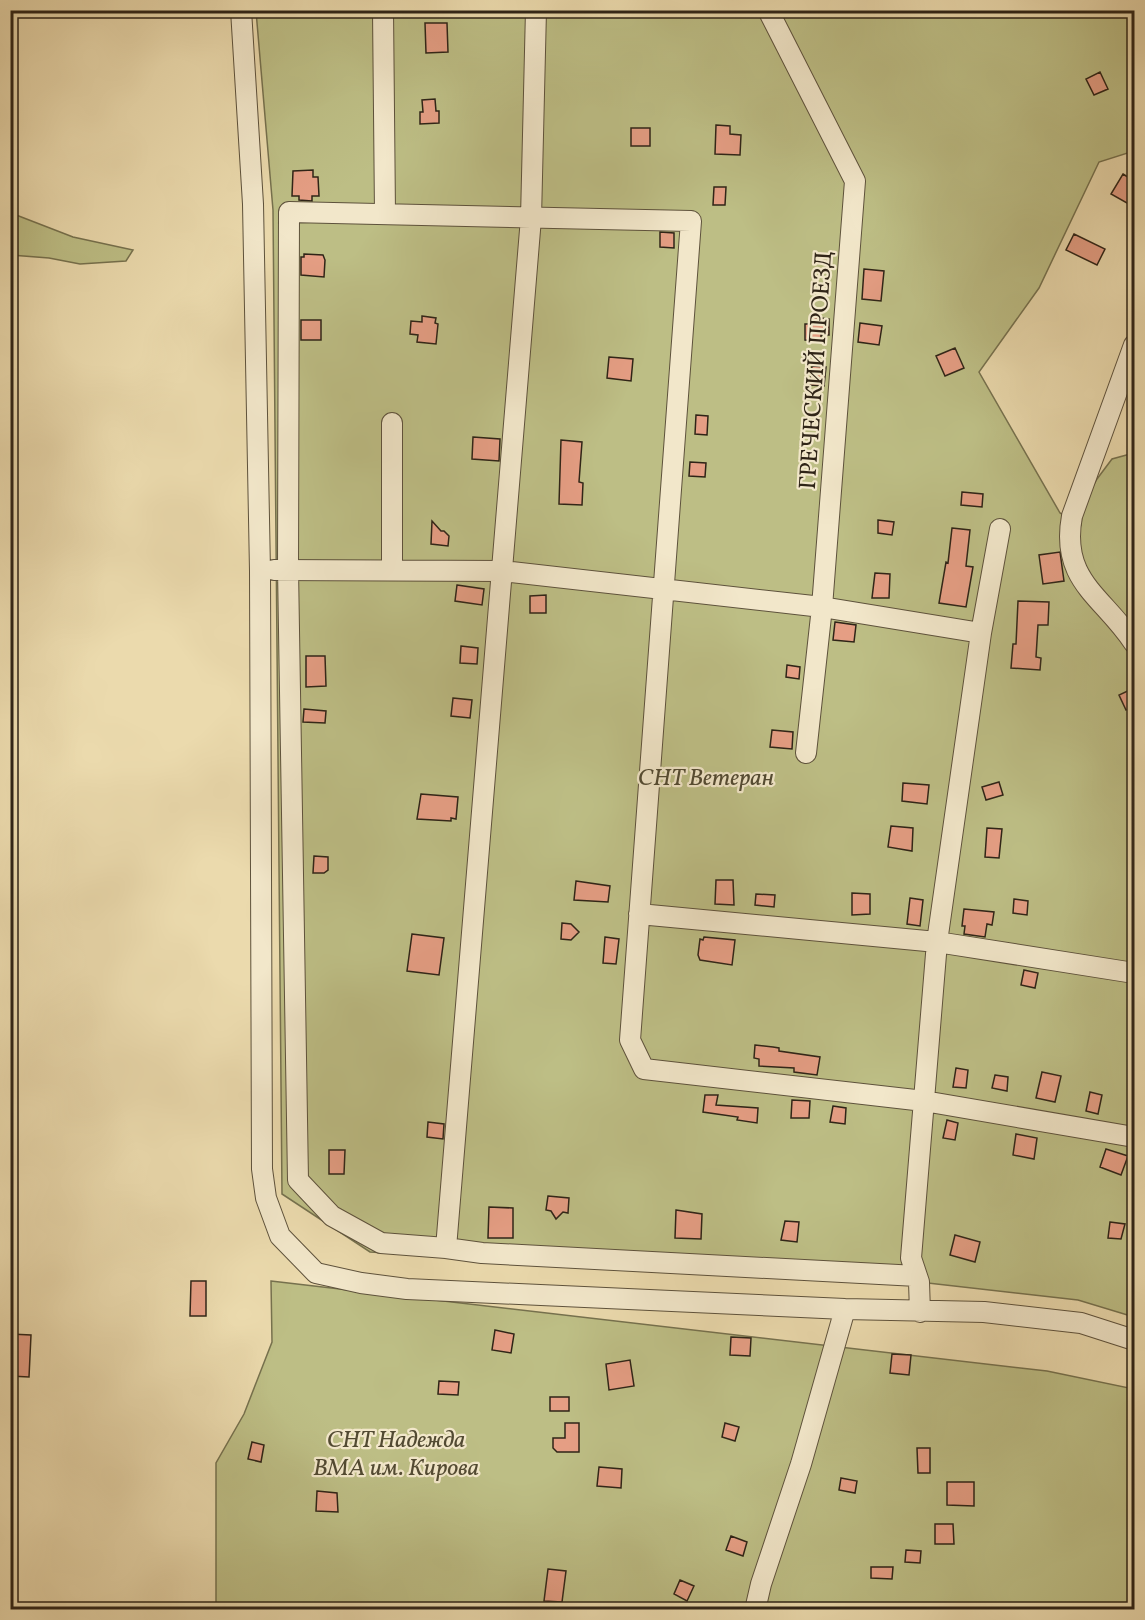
<svg xmlns="http://www.w3.org/2000/svg" width="1145" height="1620" viewBox="0 0 1145 1620" font-family="Vollkorn,serif">
  <rect width="100%" height="100%" fill="#ebdaad"/>
  <filter id="stains"><feTurbulence type="fractalNoise" baseFrequency=".00333" numOctaves="4"/><feColorMatrix values="0 0 0 0 .2 0 0 0 0 .09 0 0 0 0 .02 0 0 0 .5 -.17"/></filter>
  <radialGradient id="worn" r=".72"><stop offset=".6" stop-color="#630" stop-opacity="0"/><stop offset="1" stop-color="#630" stop-opacity=".3"/></radialGradient>
  <path fill="#bdbe85" stroke="#76714e" stroke-width="1.5" d="M256,11h878v140l-35,11 -60,126 -60,84 81,141 21,12 2,-21 14,-25 15,-20 18,-5 4,1v862l-56,-17 -159,-18 -549,-30 -88,-58 -9,-984z
    M11,213l62,24 60,13 -7,11 -46,3 -31,-6 -38,-3z
    M271,1281l776,90 87,18v220h-918v-146l28,-49 28,-72z"/>
  <path fill="#e59e84" stroke="#2f2417" stroke-width="1.5" d="M425,23h22l1,29 -22,1z
    M1100,72l8,17 -14,6 -8,-16z
    M435,99l1,12h3v12l-19,1v-12h3l-1,-12z
    M716,125l14,1v8l11,1 -1,20 -25,-1z
    M631,128h19v18h-19z
    M313,170v7h5l1,19h-7v5l-13,-1v-4h-7l1,-25z
    M1123,174l11,7v26l-23,-13z
    M714,187h12l-1,18h-12z
    M660,232l14,1v15l-14,-1z
    M1074,234l31,15 -8,16 -31,-15z
    M304,254l19,1 2,5 -1,17 -23,-2v-18h3z
    M864,269l20,2 -3,30 -19,-2z
    M422,316l14,2 -1,5 3,1 -2,20 -19,-2 1,-7 -8,-1 1,-13 11,1z
    M811,317l18,2v16h-8v6l-16,-1v-16h5z
    M301,320h20v20h-20z
    M860,323l22,3 -3,19 -21,-3z
    M955,348l9,20 -19,8 -9,-20z
    M609,357l24,2 -2,22 -24,-3z
    M812,366l14,1 -2,19 -14,-1z
    M696,415l12,1 -1,19 -12,-1z
    M473,437l27,2 -1,22 -27,-2z
    M561,440l21,2 -3,40 4,1 -1,22 -23,-1z
    M690,462l16,1 -1,14 -16,-1z
    M962,492l21,2 -1,13 -21,-2z
    M878,520l16,2 -2,13 -14,-2z
    M432,521l9,10h3l5,5 -1,10 -17,-2z
    M952,528l18,2 -4,36 7,1 -7,40 -27,-4 7,-41 2,1z
    M1060,552l4,29 -21,3 -4,-29z
    M875,573l15,1 -1,24h-17z
    M457,585l27,4 -2,16 -27,-4z
    M546,595v18h-16v-17z
    M1018,601l31,1 -1,23h-10l-2,32 5,1 -1,12 -29,-2 2,-24h3z
    M835,622l21,3 -2,17 -21,-2z
    M461,646l17,2 -1,16 -17,-1z
    M306,656h19l1,30 -20,1z
    M787,665l13,2 -1,12 -13,-2z
    M1134,688v18l-8,4 -7,-15z
    M453,698l19,2 -2,18 -19,-2z
    M304,709l22,2 -1,12 -22,-1z
    M772,730l21,2 -1,17 -22,-2z
    M999,782l4,13 -17,5 -4,-13z
    M903,783l26,2 -2,19 -25,-3z
    M421,794l37,3 -2,22 -5,-1v3l-34,-2z
    M891,826l22,2 -1,23 -24,-4z
    M987,828l15,1 -3,29 -14,-1z
    M314,856l14,1v13l-4,3h-11z
    M716,880h17l1,25 -19,-1z
    M576,881l34,5 -2,16 -34,-2z
    M852,893l18,1v20l-18,1z
    M756,894l19,1 -1,12 -19,-2z
    M910,898l13,2 -3,26 -13,-2z
    M1014,899l14,2 -1,14 -14,-2z
    M964,909l30,3 -2,13 -5,-1 -2,13 -21,-3 1,-8h-3z
    M562,923l9,1 8,8 -8,8 -10,-1z
    M412,934l32,4 -5,37 -32,-4z
    M605,937l14,2 -3,25 -13,-1z
    M704,937l31,3 -3,25 -32,-5 -2,-5 2,-16 3,1z
    M1024,970l14,3 -3,15 -14,-3z
    M755,1045l18,2 6,1v3l41,6 -3,18 -23,-3v-4l-35,-2v-7l-5,-1z
    M956,1068l12,2 -2,18 -13,-1z
    M1042,1072l19,4 -6,26 -19,-4z
    M995,1075l13,2 -1,14 -15,-3z
    M1090,1092l12,3 -4,19 -12,-3z
    M705,1095h13l-2,10 42,3 -1,15 -20,-3 1,-3 -35,-5z
    M792,1100l18,1 -1,17h-18z
    M833,1106l13,2 -1,16 -15,-2z
    M947,1120l11,3 -3,17 -12,-2z
    M428,1122l16,2 -1,15 -16,-2z
    M1016,1134l21,4 -3,21 -21,-4z
    M1106,1149l22,7 -7,19 -21,-8z
    M329,1150h16l-1,24h-15z
    M548,1196l21,2 -1,15 -5,-1 -7,7 -5,-8 -5,-1z
    M489,1207l24,1v30h-25z
    M676,1210l26,4 -1,25 -26,-1z
    M785,1221l14,1 -2,20 -16,-2z
    M1110,1222l15,2 -4,15 -13,-1z
    M955,1235l25,7 -5,20 -25,-7z
    M191,1281h15v35h-16z
    M495,1330l19,4 -3,19 -19,-3z
    M10,1334l21,1 -2,42 -19,-1z
    M731,1337l20,1 -1,18 -20,-1z
    M892,1354l19,1 -2,20 -19,-2z
    M630,1360l4,26 -25,4 -3,-26z
    M439,1381l20,1 -1,13 -20,-1z
    M550,1397h19v14h-19z
    M565,1423h14v29h-22l-4,-4v-10h12z
    M725,1423l14,4 -4,14 -13,-4z
    M252,1442l12,3 -3,17 -13,-3z
    M917,1448h13v25h-12z
    M599,1467l23,2 -1,19 -24,-2z
    M841,1478l16,3 -2,12 -16,-3z
    M947,1482h27v24l-27,-1z
    M317,1491l20,2 1,19 -22,-1z
    M935,1524h18l1,20h-19z
    M731,1536l16,6 -4,14 -17,-6z
    M906,1550l15,1 -1,12 -15,-1z
    M871,1567h22l-1,12 -21,-1z
    M548,1569l18,2 -4,31 -18,-1z
    M680,1580l14,6 -7,15 -13,-7z"/>
  <g fill="none" stroke-linecap="round" stroke-linejoin="round">
    <defs>
      <path id="minor" d="M241,10l12,194 7,367 2,598 4,29 14,38 36,37 45,10 46,6 438,20 139,3 97,11 53,17
        M383,10l2,204
        M768,10l87,171 -33,426 -16,146
        M1134,345l-62,171c-12,65 31,80 62,127
        M274,570l229,1 319,36 159,26
        M392,570v-147
        M639,914l298,28 197,31
        M446,1248l85,-1030 5,-208
        M917,1276l-435,-23 -36,-5 -65,-5 -49,-27 -34,-36 -10,-611 1,-357 402,9 -61,819 14,29 280,32 210,36
        M920,1312l-1,-30 -8,-24 26,-316 44,-309 19,-104
        M755,1610l6,-26 40,-120 44,-155"/>
    </defs>
    <use href="#minor" stroke="#5e523c" stroke-width="22"/>
    <use href="#minor" stroke="#f2e7ca" stroke-width="20"/>
  </g>
  <g text-anchor="middle" stroke-width="4.5" stroke-linejoin="round" paint-order="stroke">
    <g font-size="24" fill="#2f2417" stroke="#f2e7ca">
      <text transform="translate(815 370) rotate(-86)" y="8">ГРЕЧЕСКИЙ ПРОЕЗД</text>
    </g>
    <g font-size="24" font-style="italic" fill="#524a32" stroke="#f2e7ca">
      <text x="706" y="785">СНТ Ветеран</text>
      <text x="396" y="1447">СНТ Надежда<tspan x="396" dy="28">ВМА им. Кирова</tspan></text>
    </g>
  </g>
  <rect width="1145" height="1620" fill="none" stroke="#ebdaad" stroke-width="36"/>
  <rect x="12" y="12" width="1121" height="1596" fill="none" stroke="#2f2417" stroke-width="3"/>
  <rect x="18" y="18" width="1109" height="1584" fill="none" stroke="#2f2417" stroke-width="1.5"/>
  <rect width="100%" height="100%" filter="url(#stains)"/>
  <rect width="100%" height="100%" fill="url(#worn)"/>
</svg>
